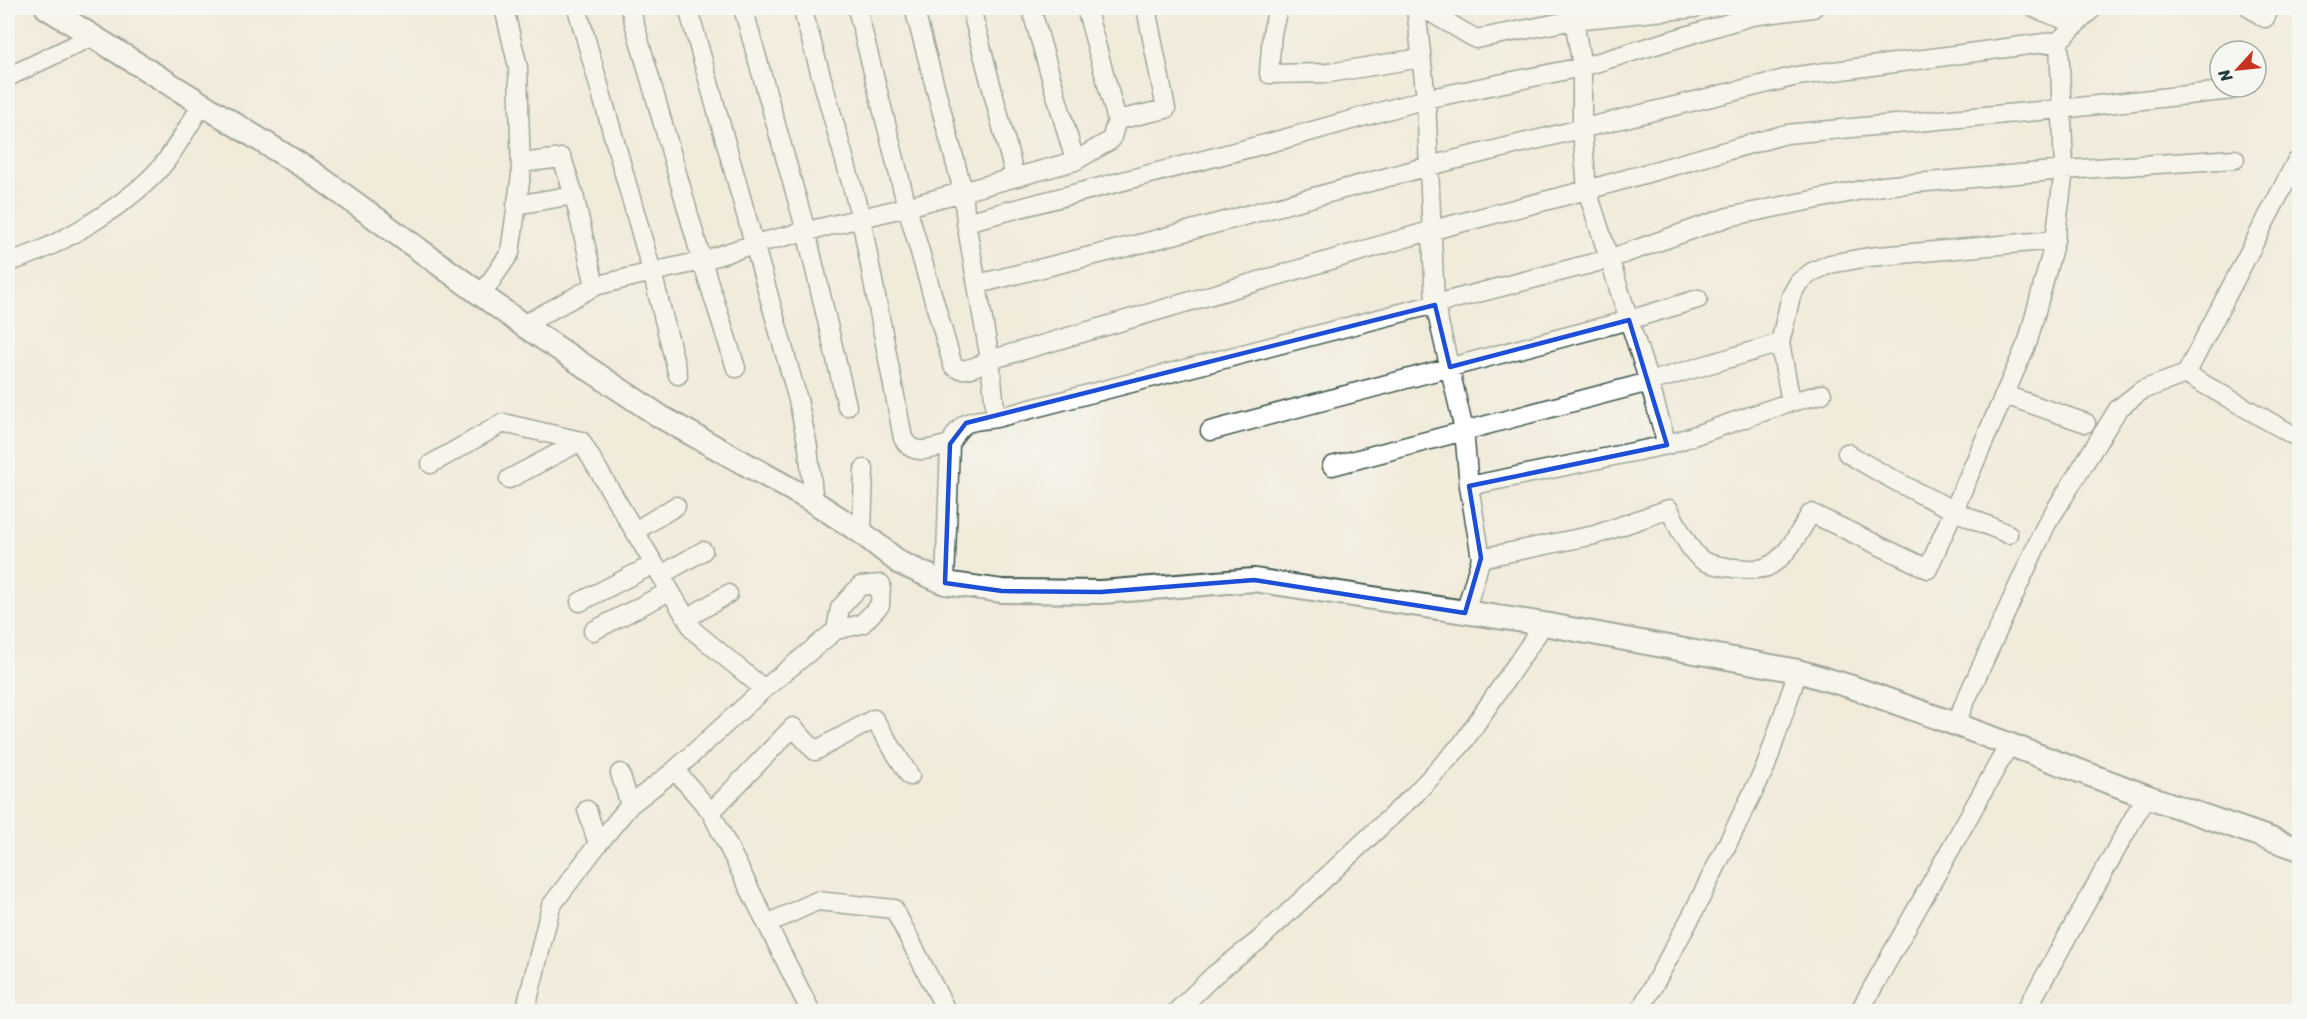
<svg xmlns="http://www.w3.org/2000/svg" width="2307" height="1019" viewBox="0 0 2307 1019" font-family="Sriracha,sans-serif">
  <rect width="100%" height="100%" fill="#f6f6f2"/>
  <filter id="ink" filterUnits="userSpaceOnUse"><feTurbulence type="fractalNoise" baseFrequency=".0167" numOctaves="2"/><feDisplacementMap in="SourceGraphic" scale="12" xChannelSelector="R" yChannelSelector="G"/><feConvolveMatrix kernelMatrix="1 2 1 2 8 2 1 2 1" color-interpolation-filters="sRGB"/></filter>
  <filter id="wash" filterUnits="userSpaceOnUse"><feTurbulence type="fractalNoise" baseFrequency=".008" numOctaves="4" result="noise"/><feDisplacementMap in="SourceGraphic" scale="24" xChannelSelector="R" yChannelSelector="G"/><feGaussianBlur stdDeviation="1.35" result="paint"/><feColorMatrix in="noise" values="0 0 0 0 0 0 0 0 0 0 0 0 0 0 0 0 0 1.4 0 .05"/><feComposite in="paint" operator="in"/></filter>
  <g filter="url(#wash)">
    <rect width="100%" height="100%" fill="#f1ebda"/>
  </g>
  <g filter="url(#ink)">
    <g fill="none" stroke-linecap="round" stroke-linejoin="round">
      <defs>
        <path id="minor" d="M577,8l75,264 50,-11 52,-17 153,-37 168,-46 36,-21 6,-20 49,-11 -20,-101
          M630,8l72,253 34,107
          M688,8l110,392 10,47 6,55
          M743,8l63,223 41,175
          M802,8l59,210 42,220c10,20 30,10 47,6
          M857,8l50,199 46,159c12,8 25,-1 37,-6l443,-130 154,-40 199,-56 275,-25 171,-19
          M914,8l49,183 3,31 24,138 6,58c-26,4 -33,0 -46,26l-5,139
          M971,8l44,169
          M1031,8l44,153
          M1086,8l31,112
          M1278,8l-6,25 -3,41 60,-1 92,-15
          M1416,8l10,91 9,206 29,125 5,56 12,72 -16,55
          M1423,8l53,31 98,-19 121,-12
          M1572,8l10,59v62l5,61 62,192 18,63
          M2034,8l42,16
          M2250,8l15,10 5,-10
          M8,77l83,-40
          M521,163l41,-5 12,37 21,91
          M516,205l58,-10
          M966,222l318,-83 142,-40 156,-32 170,-51 61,-8
          M8,262c47,-12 128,-62 158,-101 13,-18 25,-39 37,-58
          M978,284l169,-42 282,-76 368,-90 262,-35
          M482,294l28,-41 11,-78 -3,-108 -14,-59
          M523,325l72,-39 57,-14 26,103
          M2186,374l114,65
          M1822,394l-31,8 -11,-59 11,-47 8,-14 13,-10 18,-8 39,-7 186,-17
          M2005,395l81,28
          M996,418l613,-159 119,-42 154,-31 182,-16 171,-11
          M1210,431l419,-111 69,-21
          M1847,453c52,32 105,58 161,81
          M431,464l72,-41 78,18 113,190 70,58
          M1332,466l317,-84 131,-39
          M509,479l72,-38
          M1469,486l198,-41 124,-43
          M635,531l41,-25
          M862,533l2,-64
          M1481,558l114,-23 74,-26c7,13 21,44 33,51 11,7 53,12 65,7 21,-10 32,-35 44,-54l117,56 100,-228 27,-101 9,-70 -5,-129 34,-33
          M661,575l42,-24
          M881,584l-1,21 -18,19 -26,6 4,-22 20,-22z
          M580,602l74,-38
          M687,618l41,-24
          M593,631l77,-40
          M1955,724l91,-199 72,-116 24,-19 44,-16 110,-212
          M675,770l36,42 100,200
          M620,773l10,32
          M587,810l11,34
          M711,812l82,-85 22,24 59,-32 36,57
          M767,924l50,-23 77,8 53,103
          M525,1012l26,-106 47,-62 32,-39 45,-35 89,-81 72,-59
          M1176,1012l38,-37 44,-34 157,-147 47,-50 82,-120
          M1639,1012l53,-97 74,-149 32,-95
          M1859,1012l151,-269
          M2025,1012l121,-216"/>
        <path id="tertiary" d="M47,8l265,164 211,153 138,92 153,85 48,31 38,30 45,20 57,8 99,1 153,-12 290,44 254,47 54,16 103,37 191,72 154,53"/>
      </defs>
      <use href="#minor" stroke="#3e574d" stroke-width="21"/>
      <use href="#tertiary" stroke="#3e574d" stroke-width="26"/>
      <use href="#minor" stroke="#fff" stroke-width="18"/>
      <use href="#tertiary" stroke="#fff" stroke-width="22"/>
    </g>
  </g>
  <path d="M0 0H2307V1019H0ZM1435,305l15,62 179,-47 38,125 -198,41 12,72 -16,55 -211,-33 -153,12 -99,-1 -57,-8 5,-139 16,-21z" fill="#f1ebda" fill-opacity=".55" fill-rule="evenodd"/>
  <path fill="none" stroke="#1d4ed8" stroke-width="4.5" stroke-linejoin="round" d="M1435,305l15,62 179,-47 38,125 -198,41 12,72 -16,55 -211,-33 -153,12 -99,-1 -57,-8 5,-139 16,-21z"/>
  <rect width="2307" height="1019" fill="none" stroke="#f6f6f2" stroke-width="30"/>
  <g transform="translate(2238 69) rotate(243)"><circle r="28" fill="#f6f6f2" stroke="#a0aca6" stroke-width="1.5"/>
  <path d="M0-4.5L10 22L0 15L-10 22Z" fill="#c8321e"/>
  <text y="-9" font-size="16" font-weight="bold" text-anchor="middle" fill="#1f3d34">N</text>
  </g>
</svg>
